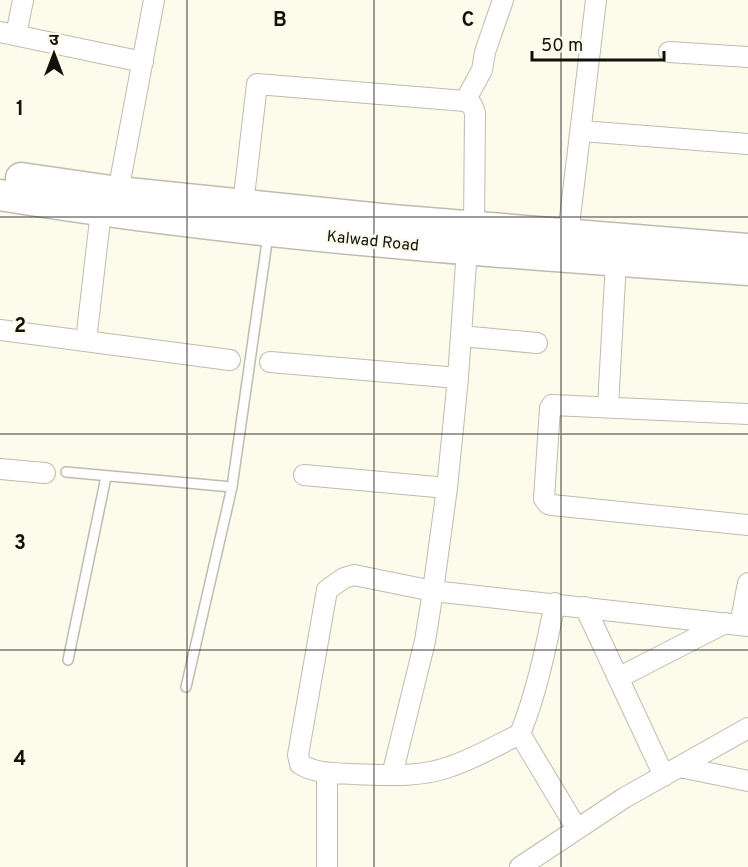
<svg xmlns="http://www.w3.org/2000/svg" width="748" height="867" viewBox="0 0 748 867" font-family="Overpass,'Noto Sans Devanagari',sans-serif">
  <rect width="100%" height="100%" fill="#fcfbec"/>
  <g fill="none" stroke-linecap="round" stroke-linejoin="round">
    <defs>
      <path id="service" d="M66,472l166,15
        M68,660l38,-183
        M186,687l46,-200 36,-252"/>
      <path id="minor" d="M0,32l143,30
        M16,35l7,-35
        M669,52l79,5
        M465,101l17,-31 3,-18 18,-52
        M582,131l166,13
        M118,192l36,-192
        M243,205l14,-121 208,17 7,4 3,8 -1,114
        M568,234l28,-234
        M0,330l230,30
        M461,336l76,7
        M86,341l15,-130
        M270,362l188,16
        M608,407l8,-146
        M748,414l-196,-9 -2,3 -6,91 4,5 4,1 196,20
        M0,469l45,4
        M304,475l143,13
        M555,603c-9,44 -18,89 -35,131 -23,11 -46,25 -71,33 -31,11 -64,8 -96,7 -18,-1 -37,0 -53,-10l-2,-9 29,-165 17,-12 10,-3 79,16 315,35
        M585,607l79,169
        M740,625l8,-42
        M618,678l107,-55
        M520,734l57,95
        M680,767l68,14
        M327,773v94
        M392,775l33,-134 8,-50 14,-103 11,-110 9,-129
        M520,867l104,-69 124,-70"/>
      <path id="primary" d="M21,178l97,14 273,28 357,29
        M0,195c246,40 499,58 748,75"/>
    </defs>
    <use href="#service" stroke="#bdbcaf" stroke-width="12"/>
    <use href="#minor" stroke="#bdbcaf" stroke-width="22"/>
    <use href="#primary" stroke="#bdbcaf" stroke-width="33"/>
    <use href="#service" stroke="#fff" stroke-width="9"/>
    <use href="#minor" stroke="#fff" stroke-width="20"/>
    <use href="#primary" stroke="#fff" stroke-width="30"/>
  </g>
  <path fill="none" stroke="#11110c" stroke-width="1.5" stroke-opacity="0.55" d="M187,0v867M374,0v867M561,0v867M0,217h748M0,434h748M0,650h748"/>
  <g text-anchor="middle" stroke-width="5" stroke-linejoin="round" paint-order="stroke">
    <g font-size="16" fill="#11110c" stroke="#fcfbec">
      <text transform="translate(373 240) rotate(6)" y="6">Kalwad Road</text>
    </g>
  </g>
  <g font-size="20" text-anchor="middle" font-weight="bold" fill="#11110c" stroke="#fcfbec" stroke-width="5" stroke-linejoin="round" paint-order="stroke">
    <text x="280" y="26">B</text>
    <text x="468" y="26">C</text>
    <text x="20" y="115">1</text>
    <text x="20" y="332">2</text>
    <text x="20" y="549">3</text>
    <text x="20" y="765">4</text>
  </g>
  <g transform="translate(54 54)" stroke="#fcfbec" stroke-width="4.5" paint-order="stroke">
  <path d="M0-4.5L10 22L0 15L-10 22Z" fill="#11110c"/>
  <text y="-9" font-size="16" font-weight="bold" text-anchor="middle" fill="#11110c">उ</text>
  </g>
  <path d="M532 51v9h132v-9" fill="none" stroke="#11110c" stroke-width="3"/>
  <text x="541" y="51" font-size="18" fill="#11110c" stroke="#fcfbec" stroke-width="4.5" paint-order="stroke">50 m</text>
</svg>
